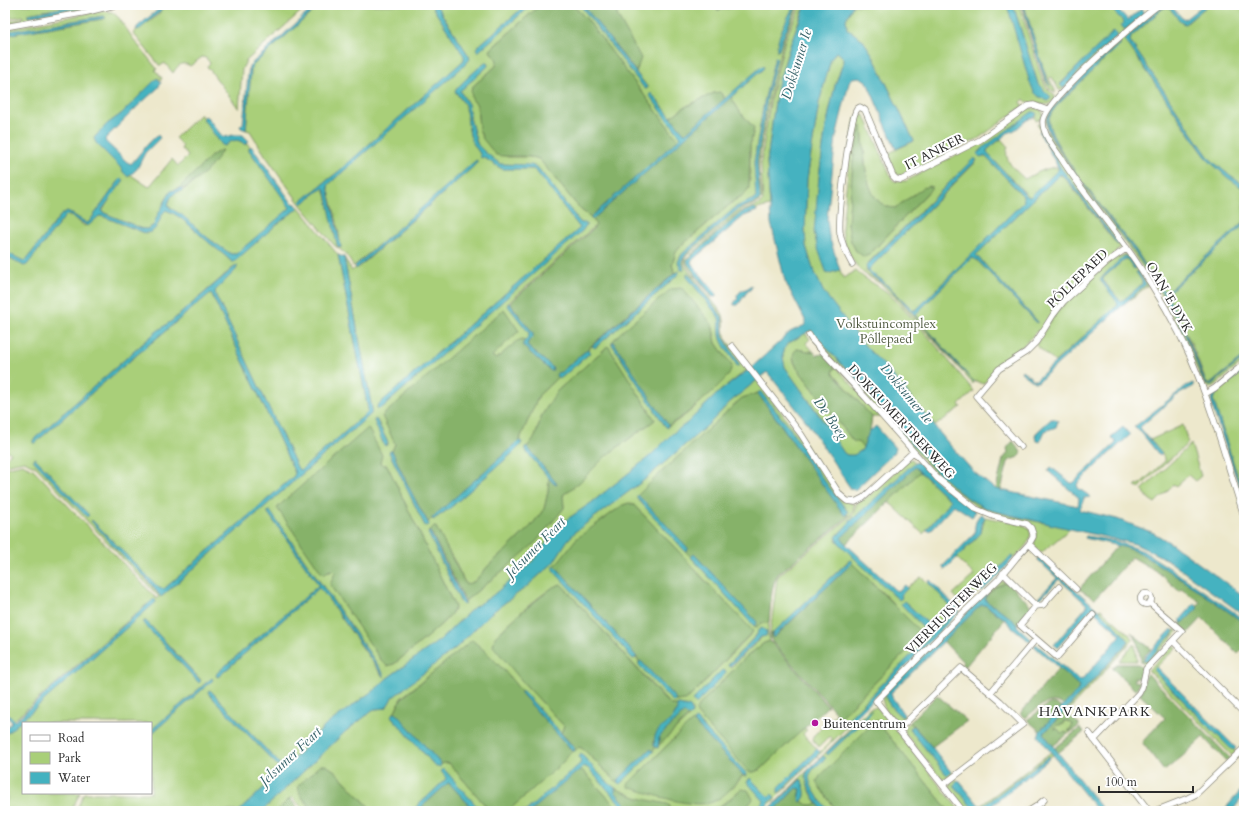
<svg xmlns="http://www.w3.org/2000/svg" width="1249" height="816" viewBox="0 0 1249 816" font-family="Cardo,serif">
  <rect width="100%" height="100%" fill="#fff"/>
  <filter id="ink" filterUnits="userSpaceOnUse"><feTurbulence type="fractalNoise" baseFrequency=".025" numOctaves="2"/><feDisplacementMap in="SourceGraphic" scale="8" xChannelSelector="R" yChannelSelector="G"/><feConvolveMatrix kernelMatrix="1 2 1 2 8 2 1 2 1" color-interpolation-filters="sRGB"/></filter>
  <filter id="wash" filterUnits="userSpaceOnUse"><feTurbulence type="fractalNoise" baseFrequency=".012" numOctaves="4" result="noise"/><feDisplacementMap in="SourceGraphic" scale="16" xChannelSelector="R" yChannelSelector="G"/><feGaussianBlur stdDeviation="0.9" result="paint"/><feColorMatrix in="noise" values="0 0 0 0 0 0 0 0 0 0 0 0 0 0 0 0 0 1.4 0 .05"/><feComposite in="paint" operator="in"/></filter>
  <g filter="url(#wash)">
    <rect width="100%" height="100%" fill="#ede8cc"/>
    <path fill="#a9cf79" stroke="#6a7d52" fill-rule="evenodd" d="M5,5h73l-50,9v3l68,-12h14l-105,20v-3l19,-4 -1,-2 -18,3z
      M163,5h145l-62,56 -4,8 -3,40 -32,-43 3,-3 -4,-5 -4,-1 -12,9c-9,-6 -13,1 -17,7l-8,-10 -5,3 -27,-33c9,-8 28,-15 30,-28z
      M320,5h111l34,51v2l-4,5 -122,108 -39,31 2,2 16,-13 6,-3 17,60 -4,-26 -9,-35 1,-3 139,-123 1,-5 -33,-51h90l-50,43 13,-6 42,-37h9l-48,43 -2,3 7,9 -1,6 -24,21v12l5,6 1,13 29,39h26l6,2 42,51 10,7 -1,1 2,2 1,-1 3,6 -89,79 22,29v3l-4,5 -3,-2 -26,20 -5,-4 3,-3 10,-43 -109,135 -3,7 -3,1 31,64 9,8 -1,-2 4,-4 1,2 17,-12 65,-57 5,-5 2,-4 -3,-1 20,-46 19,-18 3,1 29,-25 -2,-4 4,-3 4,1 83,-73 -1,-3 -3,2 -3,-8 4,-13 5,-6 54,-46 9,-5 6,-14v-35l4,-18 -14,-16 -9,-15 32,-28v-3l-38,33 -2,-4 -9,-2 -31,15 -12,9 -20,-24 -2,2 32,40v2l-3,3 -21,-28 -71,-94 -14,-13h8l64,83h4l-12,-16 2,-5 -14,-38 -7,-14v-10h90l11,5 28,-5h48l-14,32 -3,14 2,-1 3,-10 15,-35h2l-15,34 -15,61 -10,61v12l3,26c-6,7 -16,7 -23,12l-54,46 -1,4 1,5 37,47c4,8 1,17 4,26l22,30 -29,23 -32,31 -15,11 -22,22 -59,47 -22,15 -37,44 -40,34 -19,12 -33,32 -54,39 -8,8 -52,38 -43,45 -44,41h-163l8,-18h67v-59l60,-52 -3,-1 -57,49v-7h-128v70h57l-9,18h-66v-8l2,-2v-8l-2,-1v-57l151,-134 -10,4 -132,115 -9,-9v-243l17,-4 11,5 124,130 2,-2 -123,-130 -12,-6 -19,4v-6l6,-6 -3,-2 -3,2v-197l16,8 9,-3 36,-46 6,2 13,9 14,-10h3l43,17c15,-1 12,-16 21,-23 16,6 27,19 40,30 9,8 18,14 26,22l44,-37 22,-17v-2l40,49 30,154v3l-67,58 -3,-1 -82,-173 -1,-5 21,-21v-5l-63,55 -17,12 -123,108 2,3 60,-53 112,-94 3,-2 2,1 83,178 -1,3 -130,113 -5,-1 -39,-39 41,48 210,-183 1,-5 -28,-152 8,14 3,-3h3l115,-101 4,-6 -123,105h-1l-7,-12 -12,-9 -34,-41 -35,-49 -15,-24 -4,-1 5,-60 1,-4zM775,57l2,1 -10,40 -10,64 2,30 -3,10 -18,7 -52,45 -4,7 1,6 -4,-8 3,-5 54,-47 21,-9 -3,-36 10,-60zM485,62l3,4 -28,25 8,13 2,14 6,22 2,5 7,8 15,11 35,2 3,2 41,53 7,5 -203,181 -6,1v-2l203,-178 -44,-57 -3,-2h-31l-19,-12 -7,-9 -6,-13 -5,-30 -10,-14 8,-9zM689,274l30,38 4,9v15l16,28c-5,-7 -17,-20 -19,-29 -1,-7 1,-13 -2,-19l-31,-39zM712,324l4,19 16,24c-19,22 -40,48 -66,60l-55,-84 8,-9zM608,346l47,74 -48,35 -27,27 -17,13 1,13 -53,56 -46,37 1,2h-5l-33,-71 6,-5 20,33 12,25 9,-4 14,-16 15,-13 27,-26 13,-17 4,-17 1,-14 -24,-28v-3h2l8,-10 7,-22 15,-24zM374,420h3l11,23v2h-4zM33,459l4,1 52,55h-4zM380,459v4l4,2h3l68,142c-1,10 -50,48 -61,57l-7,2 -6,-6 -50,-75 4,-13 -2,-2 -6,2zM268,511l25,32 89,128 1,6 -59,-84 -5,-5 -101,89 -1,-4 101,-87v-2l-50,-71zM144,621h2l55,59 -2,2 -56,-59zM210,690l69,73v4l-70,-73 -1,-2z
      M801,5h5l-6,12 -14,40 -11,44 -8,61 3,44 -26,6 -57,48 14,22 12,14 -1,1 -25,-31 -2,-6 53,-47c8,-5 19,-5 25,-12l-2,-39 10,-65 14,-57z
      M853,5h154l27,87 4,4 10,5 3,-3 -13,-14 -25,-79h6l23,74 4,8 9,9c-4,16 -18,4 -28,7l-3,-4 -3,3 2,4 -44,32 -78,39c-10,-1 -11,-15 -14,-23l27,-13 -42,-87 -10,-15 -15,-10 -1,-10z
      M1021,5h2l23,76 4,4 -6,-14 -20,-66h83l15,15 3,9 18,-17 -2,-3 3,6 -82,75h-3l-7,-13 -3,1 6,12v3l-8,-7 -3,-7zM1114,32l4,4 -26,22 -29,30 -3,-4 29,-29z
      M1162,5h5l-12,7 -31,28 4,4 74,108c13,14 25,26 42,37v33l-74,67 -5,3c-12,-11 -21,-30 -30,-43 -16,-21 -91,-109 -86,-130 2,-11 16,-20 23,-28 16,-16 31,-32 49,-46l-1,-2c-12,9 -73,65 -73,77 0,18 15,34 25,48 29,44 65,83 92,128 10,15 18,32 26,48 5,13 9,27 15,40l6,1 3,-2 30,-25v3l-28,24 -6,3 -6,-3 -27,-60 -16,-30 -25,-37 -56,-75 -31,-47 -4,-15 4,-10 45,-48z
      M1208,5h36v180l-14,-9 -20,-17 -80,-118 1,-4 31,-28 4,-2 4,2 17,14z
      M101,11l11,1 7,6 15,22 23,29 -2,1 7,8 -1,2 -4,-2 -36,36 -14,10 -13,14 2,5 24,24 4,6 4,4 3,-2 18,12 23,-28 6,7 10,-10 -7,-8 2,-2 -8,-8 25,-24 22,29 3,3c7,-7 14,-8 20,-1l2,-2 3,4 -1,3 41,56 -1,4 -53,44h-5l-5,-2 -56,-44 -2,-3 4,-11 4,-2 6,-1 11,-8 28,-33 -10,6 -32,32 -4,1 -9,10 -12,26 -7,4h-4l-41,-17 19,-34 -32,44 -2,1 -20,-12 -6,4 -35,45 -2,1 -19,-9v-217l98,-16 1,-3 -99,16v-3z
      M837,52l6,5v6l-8,22 -10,47 -6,45 8,96 13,-3 3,8 13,-7c10,10 23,14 33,23 30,30 57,64 85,97l-15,14 2,2 -26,19 -50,-60 -19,-19 -35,-44 -8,-12 -11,-25 -6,-20 -1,-14 2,-53 12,-76 12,-44 4,-6z
      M1029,108h6l6,2 2,4 -1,4 -6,3 -1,-4 2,-3 -1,-1 -52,34 -3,9 5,1 37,39 1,5 -108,109 -4,-1 -30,-29 -12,-8 -1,-3 108,-108 -3,-3 -100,99 -6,6 -2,8c3,5 18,12 24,19 29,29 54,63 84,92l-1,2 -73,-81 -19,-19 -15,-9 -7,-6 -9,-13 -6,-15 -2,-13 7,-67 6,-43 4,-4 6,2 27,63 2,2h12l75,-39zM862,126l4,46 5,20 8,10 10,6h6l14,-10 23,-10 -63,67 -13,-4 -5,-10 -3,-17 5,-63 7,-34z
      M1037,124h4l81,122 -53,49 -28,38 -4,-2 -13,14 -17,12 2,3 -8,4 -18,20 -6,-3 -2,1 -9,-8 -51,-59 52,-53 5,-4h3l62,65 1,-1 -62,-67 83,-80 4,1 54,69 2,-1 -58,-76z
      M1001,139l7,8c-6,13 8,24 17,32 9,-5 22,-12 33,-12v4l-26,25 -3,1 -42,-44v-3z
      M1244,225v131l-31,26 -5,2 -2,-2 -14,-37 -25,-50 2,-3z
      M1126,254l2,1 21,29 -17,15h-3l17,-15 -8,-13 -2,1 6,9v3l-21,18 -18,-22v-2l22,-19h2l7,10 2,-1 -7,-10 -3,-2 -3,1 -23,23 18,22v3l-63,57 -19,-17c9,-14 17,-29 28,-41 9,-11 49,-49 62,-50z
      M811,330l125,141 23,21 25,16 30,9 57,11 -30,25 -7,-7 2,-12 -2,-8 -39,-11 -18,-8 -33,-24 -133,-147 -3,-5z
      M805,333l5,6 -4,4 8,9 -17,-3 -4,11 4,8 50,65 6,8 6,2 4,4c-2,7 -11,11 -18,7 -6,-4 -17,-27 -22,-34 -12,-18 -26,-35 -38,-53l-2,-9v-9l6,-6z
      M835,366l46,51h-9l-39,-45z
      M1244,370v127l-31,-98 5,-7z
      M757,380l42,56 41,62 14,6 -1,7 -3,5 -3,-1 1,-3 -28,-37 -29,-45 -31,-39 -2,2 -16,5 -84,77 -22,22 118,129 2,1 7,-4 6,-1 -1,12 2,7 -6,2 -18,14 -46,47 -3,10 40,44 17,14 7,-3 43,-41 3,2 -4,4 14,15 -39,39 3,3 52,-52 -3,-3 -11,11 -7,-8 2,-4 22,-21 11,13 -84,84h-2l14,-14h-7l-18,-19 5,12 9,11 -7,10h-13l2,-2 -5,-20c-27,23 -25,22 -60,20l-2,2h-10l1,-5 -3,-2c-19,-2 -43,-9 -58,-20 -10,-8 -19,-20 -28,-30v7l-1,3 -54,47h-18l55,-49 9,-11h2l5,-4 4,2 35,34 34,-30 4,-6 2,1 1,-3 33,-31v-5c-10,-5 -12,-3 -21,-4l-6,-6 -104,-115c-21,8 -49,37 -66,53l27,44 42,45 -3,7 -38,-42h-2l-20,-24 -29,-26 -71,57 -7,15 -3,3 45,51 8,-4h5l41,48h-9l-13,-14 -22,-18 -34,32h-39l-38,-40 -10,-6 -25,30 14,16h-9l-13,-14 -15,14h-15l84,-80 29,-22 11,-1 6,-10 66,-52 33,-33 34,-25 28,-25 14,-22 9,-10 67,-50 65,-56 22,-23zM629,503l5,2 47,49 72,78 -60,62 -9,6 -45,-35v-3l-3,-4 -3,1 -79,-93h1l22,-27 46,-34zM759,632l3,5 -31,30 -3,-2zM696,719l51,55 -1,2h-3c-8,10 -18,18 -29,25l-86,-17 60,-59z
      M1183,425l5,18 -45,41 -3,4 -5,-2 2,-2 2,1 26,-24 -3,-7 -12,-14z
      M1191,444l10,32 -6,5 -7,-6 -12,11 -2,-2 -19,19 -6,-4 -7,-9z
      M912,459l3,4 -61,55h-2c-3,8 -15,13 -16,22l63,60 2,-5 7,-7v-1l13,-10c8,6 31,27 31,37l-9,10 -8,6 -31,-29 -3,3 30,31 -86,87 -5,-5 76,-75 -23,-39 -41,-40 -1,-3 -4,2 -72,70 -5,2 7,-55 2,-4 71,-58 4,-4 2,-9 18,-12 34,-32z
      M920,472l30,28 -2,4 -25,30 -34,-32z
      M985,517c12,3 35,5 44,11 6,13 -9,23 -17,32l-2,-3 -31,32 1,2 -4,3h-3l-8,8 -1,4 -11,-12 21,-19 -17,-17 24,-25z
      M1002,581l8,3 -5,-1 -5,2 -15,10 -70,71 -29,26 -1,2c1,9 10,17 17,23l2,-2 3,3 -7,5 -3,-1c-8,-7 -18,-17 -13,-28l113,-111z
      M1100,609l2,1 27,24 4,6 -64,70 -2,-1 62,-67 -14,-17 -16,-14z
      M1175,629l2,2 -1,3 -31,32 -4,-4 3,-2h3l26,-26z
      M1133,645h2l2,16h-18z
      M1173,646l3,2 -23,22 53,54 30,27 -4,5 -84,-86z
      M877,707l83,104h-11l-73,-91 -56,68 17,23h-8c-6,-7 -24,-27 -19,-37 3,-6 9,-12 13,-18l-16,16c-3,10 5,25 11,32 -7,2 -11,2 -16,-3l3,-5 -2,-12 -3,-5 -33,32 103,-103z
      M1065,720l8,5 -5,6 3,1 -3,2 -2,-2 -4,2 -7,-5 1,-3 8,-2z
      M910,722l3,4 -3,2 2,4 34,42h4l1,-2 2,2c-5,4 -8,7 -13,3l-35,-44v-5z
      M1051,752l2,3 -3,2 -1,-1 -65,50h-4z
      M583,766l5,2 39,43h-7l-37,-40 -4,-2z
      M956,779l2,2 -4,4 19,23 -4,3 -3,-1 -16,-20c-2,-6 2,-8 6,-11z"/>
    <path fill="#86b269" stroke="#586e4a" d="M540,5h32l14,13 71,94 21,28 -87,77 -10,-7 -42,-51c-13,-5 -29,-1 -43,-4l-13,-16 -4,-10 -2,-24 -5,-6 -1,-7 1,-5 24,-21 1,-6 -7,-9 2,-3z
      M583,5h34v10l24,43 -5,14z
      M707,5h39l-28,5z
      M720,92l5,7 -39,34h-2l-13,-16 12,-9 31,-15z
      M731,97l9,15 14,16 -4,18 -1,42 -5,7 -9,5 -54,46 -5,6 -4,13 3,8 -114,99 -5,4 2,1 -19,18 -20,46 -91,81 -15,-26 -21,-45 3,-7 -13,-28 122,-107 15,22 -27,25 4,3 21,-18 5,-2 3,2 -2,2v3l28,25 2,-3 -26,-22 1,-4 5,-9 -23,-30 82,-73 4,-5 -3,-6z
      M862,126c3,24 -1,81 33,82l28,-20 5,-2 4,1 -1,2 -62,66 -5,2 -8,-6 -5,-10 -3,-17 5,-63 7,-34z
      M221,150h1c-9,17 -22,29 -39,39l-4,-1 32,-32z
      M682,288l30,36 4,19 16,23 -3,9 -18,18 -25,21 -18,12 -55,-85 6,-7 52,-45z
      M608,346l47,74 -48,35 -27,27 -17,13 1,13 -28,34 -25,22 -46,37 -34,-69h-2l5,-5h2l30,58 9,-4 14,-16 15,-13 27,-26 13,-17 4,-17 1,-14 5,6h3l-30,-37 8,-10 7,-22 15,-24z
      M797,349l17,3 3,3 7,-1 11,12 -2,7 39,44 -2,14 -7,16 -4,-4 -6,-2 -56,-73c-3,-7 -7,-14 0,-19z
      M758,393l87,122h2l2,1 -71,58c-8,13 -7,33 -9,48l-6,1 -7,4 -2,-1 2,-2v-2l-62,-68 -3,3 -5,-5 2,-2 -50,-55 20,-20 84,-77z
      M368,428l14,27 -2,8 4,2h3l68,142c-1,10 -50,48 -61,57l-7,2 -6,-6 -51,-75 5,-13 -2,-2 -5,1 -4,4 -3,-3 -44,-64 8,-8z
      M1013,441l8,11v3c-4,4 -10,3 -13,7l-7,28 -5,-1 7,-30 5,-6 -1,-5z
      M914,467l2,1 4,4 -74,72 -5,-6 7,-8z
      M629,503l5,2 47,49 12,14 60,63 -60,63 -9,6 -11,2 2,-4 -34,-36h-2l-3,-6 -81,-90 21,-27 47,-34z
      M1118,545c22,6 39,18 58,30 23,15 45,31 68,48v25l-6,6 -36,-36 -14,15 -9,-8 5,-3 13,-14v-2l3,-4 -19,-13 -2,2 -20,-18 -27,-16 -37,42 -16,-10z
      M852,563l67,67 1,5 -4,7 -76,75 -67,-74 -3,-6v-3h2v3l5,-2z
      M1005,583l5,1 21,22 -2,5 -12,14c-8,-10 -19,-16 -30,-23l-2,-3c5,-8 10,-13 20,-16z
      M561,584l103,115 7,6h8l-1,1c-1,10 -17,26 -24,34v6l2,1 -3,4 -2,-1h-2l-32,32 -34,-33 -4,-2 -4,4 -1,-4 -13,-14 3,-7 -42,-45 -29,-35 2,-9 23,-22 35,-28z
      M983,604l22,15 -40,48 -4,-3 2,-2 -20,-21 36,-34z
      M1131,632l20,17 -8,8 1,3 -3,2 -4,-22z
      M472,640c19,15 34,32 49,51v2l51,58 -9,11 -55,49h-18l-41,-48h-5l-3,1 -44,-49 -3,-2 7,-14z
      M770,641l58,65 -67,63 -7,3h-5l-52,-58 -1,-4 4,-6 46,-47 18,-14z
      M1117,664h21l5,5 -3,9h-6v3l6,1 -4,9 -24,-23z
      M1059,668l19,16 1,2 -1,4 -14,16c-14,-12 -28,4 -39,12l-5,-4z
      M1147,673l83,85 -4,3 -23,-24 -20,19 -19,15 -22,-29 23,-24 -25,-23z
      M937,695l30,26 -35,26 -22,-25z
      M1052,703l6,2 3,3 -21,23 -13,-11 20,-15z
      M1065,711c4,5 8,8 14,13v2l-8,6 -3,-2h2l3,-5 -8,-5 -1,4 -8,2 -1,3h3l3,4h3l2,-1 2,2 -15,12 -7,-9 -2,-4z
      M683,713l6,3 -30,29v-7l2,-3z
      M876,720l73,91h-112l-17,-23 -3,-7 3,-5z
      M693,721l50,54c-8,10 -17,20 -28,26 -20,10 -65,-8 -87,-14v-3l4,-4 56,-55z
      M1080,728l4,4 -26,21 -3,-5z
      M320,765h6l9,6 38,40h-59l-14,-16 -2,-9z
      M579,769l4,2 37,40h-89z
      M448,783l2,1 25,27h-58z
      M615,788l23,10 29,6 3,2 -1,4 -37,1 -17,-19z
      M796,788l5,1 -2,9 1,4 2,-1c5,5 9,5 16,3l5,7h-49z
      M741,789l7,1 5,9 -9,12h-36c14,-3 23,-13 33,-22z
      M290,798l10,13h-23z"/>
    <path fill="#44b2c0" stroke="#386e76" d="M78,5h18l-68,12v-3z
      M158,5h5l1,3 -24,21 -4,1 1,-3 22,-18v-2z
      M316,5h4l-68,61 -1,4 -5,60 -5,-2 -1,-2 3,-2 6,-58z
      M431,5h5l33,51 1,3 -4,5 -137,120 -1,3 13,60 -2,1 -2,-3 -11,-52 -2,-5 -6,3 -16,13 -2,-2 39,-31 125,-111v-4z
      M526,5h5l-53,47 -2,-4z
      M580,5h3l65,83 -2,1 -2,-1z
      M794,5h3l-15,35 -3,10 -2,1c-2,-12 12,-35 17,-46z
      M806,5h47l-7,14 1,10 15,10 10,15 42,87 -18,8 -29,-67 -7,-5 -8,1 -3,5 -13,54 -9,82 2,17 11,34 -13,4 -10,-28 -3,-14 5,-55 6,-45 10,-47 8,-22v-6l-6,-5 -2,1 -4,6 -12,44 -12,76 -2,53 1,14 6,20 11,25 43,56 19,19 64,78 25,28 17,14 5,3 82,17 1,-8 -31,-27 3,-4 20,16h2l42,-39 1,-2 -5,-5 12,-10 7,8 -30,27 -23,22 1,4 13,9 -7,1 -4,12 37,9 37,14 18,11 72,52v19l-78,-56 -31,-15 -146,-34 -15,-8 -15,-10 -23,-21 -125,-141 -22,13 -6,7v8l2,9 38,54 21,32 3,2h7l8,-5 7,-18 7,-6 19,22v4l-40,38 -4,-1 -45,-68 -39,-49 -37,30 -22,23 -65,56 -67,50 -9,10 -14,22 -28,25 -34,25 -33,33 -66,52 -6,10 -11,1 -29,22 -84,80h-23l44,-41 43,-45 52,-38 8,-8 54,-39 33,-32 19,-12 40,-34 25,-33 12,-11 22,-15 59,-47 22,-22 15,-11 32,-31 32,-24 39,-36 15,-7v-5l-20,-39 -14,-58 -4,-61 8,-61 4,-21 15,-46z
      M1007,5h6l25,79 12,12 1,2 -3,3 -10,-5 -4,-4 -5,-12z
      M1023,5h1l20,66 6,15c-9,-9 -23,-66 -27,-81z
      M1107,5h7l14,15 13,-11 2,3v3l-18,15 -4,-5 2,-2 -1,-3z
      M1167,5h3l14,15 19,-15h5l-23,19 -3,-1 -12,-14 -4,-2 -4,2 -31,28 -1,4 80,118 20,17 14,9v4l-16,-11 -20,-18 -80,-116 -4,-4 31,-28z
      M104,16l2,2 -101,17v-3z
      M1114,31l4,5 -26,22 -29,30 -3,-3 29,-30z
      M1120,43l1,2c-18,14 -33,30 -49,46 -7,7 -20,17 -23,28 -5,21 70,109 86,130 9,13 18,32 30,43l5,-3 74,-67v3l-75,67 -2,3 17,34 22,54 3,1 4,-2 31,-26v2l-33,27 -6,-1 -22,-54 -19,-35 -30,-44 -51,-67 -29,-43 -7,-13v-10l5,-9 38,-40z
      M775,57l2,1 -10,40 -10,64 3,37 -4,3 -18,7 -52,45 -4,7 2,9h-3l-3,-8 4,-8 54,-47 20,-9 -2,-36 10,-60z
      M485,62h2l1,4 -28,25 8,13 2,14 6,22 2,5 7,7 15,12 31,1 7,3 41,53 2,2h4l2,1 -5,7 -199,176 -5,2 -1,-3 203,-178 -44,-57 -3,-2h-31l-19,-12 -2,1 -1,-1v-3l-7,-11 -3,-8 -5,-30 -10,-14 8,-9z
      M762,66l2,1 -1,2 -170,150h-2v-2l90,-80 -32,-42 2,-2 33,40h2z
      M157,78l4,4 -3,6 -19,17 -34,34 1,3 21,20 4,2c9,-10 16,-21 27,-29l2,3 -15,15 -8,16 -9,8 -4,-4 -4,-6 -24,-24 -2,-5 13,-14 14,-10z
      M1032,112h3l2,2c-3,4 -5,4 -8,5 -8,4 -12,12 -20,13l-22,18v3l40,43 3,1 29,-28 -20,-37 2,-1 20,37 58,76 -1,1 -50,-64 -7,-7 -3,2 -82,79 62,67 -1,1 -60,-63 -5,-2 -5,4 -52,53 59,67c-32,-31 -57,-70 -91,-99 -5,-4 -10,-6 -15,-10l-2,-7 108,-108 3,2 -108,109 1,3 12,8 30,29 2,2 4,-3 106,-107 -1,-5 -37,-39 -3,-1 -3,1 -3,-3 7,-7z
      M204,116l3,1 15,19 3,1 8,-2h10l6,6 -4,4c-6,-7 -13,-6 -20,1l-3,-1 -19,-26z
      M251,146l41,57 4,1 2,4 -22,17 -42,37h-2c-8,-8 -17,-14 -26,-22 -13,-11 -24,-24 -40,-30 -9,7 -5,22 -21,23l-43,-17h-3l-11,10 -19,-11h-3l-39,50 -3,1 -19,-10v-4l19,9 2,-1 35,-45 6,-4 20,12 2,-1 32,-44 3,2 -20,27 -2,3 2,3 39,16h5l6,-4 3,-9 14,-25 11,-3v3c-8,1 -12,5 -14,14l2,3 12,7 27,24 22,15h5l54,-46 -41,-58v-2z
      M475,161l2,-1v2l-4,5 -117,102 -1,-3z
      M755,208l2,3 -13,5 -53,45 1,3 25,31 -2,2h-2l-25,-33 -1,-4 54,-47z
      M338,255l6,2 28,152 -1,5 -210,183 -14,-18 -28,-27 -28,-31 1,-1 67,68 5,1 130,-113 1,-3 -83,-178 -2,-1 -3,2 -112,94 -60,53h-2v-3l123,-108 17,-12 64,-55h1l-2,5 -21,21 1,5 82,173 3,1 67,-58v-3z
      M1126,256l3,2 7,10 -2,1 -7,-10h-2l-22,19v3l18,21 21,-18v-3l-6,-9 2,-1 8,13 -108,98h-4l-13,-10 1,-2 12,10h2l82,-75 -1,-3 -17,-22 5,-6 18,-17z
      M678,271l1,3 -84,74 -3,-2z
      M687,274h2l33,43 1,19 16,28v2h-2c-5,-9 -15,-20 -17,-31 -1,-7 1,-13 -2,-19l-31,-39z
      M752,286l-1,3 -4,3 -9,13h-4v-2l4,-5 -2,-2 5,-5z
      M509,303l24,30v4l-5,5 -1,4 25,21 1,1 -1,3h-1l-28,-25v-3l6,-7v-3l-21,-27 -1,-1z
      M613,341l55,84 -1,3 -2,-2 -53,-82z
      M588,349l2,4 -29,25h-2l-3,-2 1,-3 4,-1z
      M1244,368v2l-26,22 -5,7 31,98v4l-31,-92c-1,-4 -3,-9 -1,-13 4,-8 24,-22 32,-28z
      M1193,383l1,3 -18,10 -36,31 1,2 21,25 -2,2 -21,-26 -5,-3 42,-33 10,-8z
      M760,391l31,39 29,45 28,37 -2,3 -1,1c-30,-40 -56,-82 -86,-121l-1,-2z
      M376,419l12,24 -2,3 -2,-1 -10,-24v-1z
      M1051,419h5l2,2 -2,6 -11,4 -5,11 -3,-1 -2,-4 1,-4z
      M519,441l3,1 -2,4 -5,5 -65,57 -17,12 -1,-2 2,-2z
      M525,447h2l30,37h-3l-29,-34z
      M390,451h2l2,4c7,18 17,36 26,54 3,5 7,11 9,16l-4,1 -5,-10 -31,-64z
      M34,458l3,2 52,55 -2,2 -2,-2 -52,-55z
      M918,462l27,27 30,22 -2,5 -1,1 -18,-12 -23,25 -2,1 -2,-1 1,-2 20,-24 2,-4 -35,-33 -74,71 5,6 49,46 3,1 7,-6 3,3 -7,7 1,3 -3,2 -45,-42 -15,-15 -3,-6 14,-15v-2l4,-2 59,-54z
      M638,495l50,53v2l-2,2 -50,-55z
      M268,511h2l112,160 2,4v2l-60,-84 -5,-5 -101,89 -2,-1 1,-3 101,-87v-2l-50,-71z
      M981,514l2,1 2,3 -3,6 -1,9 -36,37 -3,-3 33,-34c-1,-6 1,-16 6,-19z
      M429,532h1l35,72 -2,1 -2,-2 -33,-70z
      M1086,536l29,5 28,10 25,16 76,52v4l-39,-28 -63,-41 -15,-6 -42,-10z
      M694,554l63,68 -1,2 -2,2 -63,-69z
      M1011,556l2,1 -1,3 -17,19 -14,13 -3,-3z
      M1039,557l76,68 14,16 -85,92 2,4 58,74h-6l-60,-75 2,-5 38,-41 1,-4 -45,-40 2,-2 43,36 4,-1 37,-43v-2l-29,-25 -34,39 -3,-3 33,-39 -1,-2 -27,-25 -19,20 -2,-1 19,-20 -20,-19z
      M850,560h2l-1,4 -78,74 -1,-4z
      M554,566h1l81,90v2l-3,1 -80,-89z
      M930,580l29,30v2l-110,112 -3,-3 85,-86 -30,-31 3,-3 31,29 8,-6 9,-10c0,-9 -18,-25 -24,-32z
      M987,594l-2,5 2,3 15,9 11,9 6,8 13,12 -2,2 -19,-16 -6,-7 -20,-14h-4l-90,88 1,4 12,18 -2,2c-7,-6 -16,-14 -17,-23l100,-99z
      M154,599l2,2v1l-151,133v-6l7,-7 -7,-8v-3l10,10z
      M1194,604l3,2 1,2 -14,14 -3,1v-4z
      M144,621h2l55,60 -2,2 -56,-60z
      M762,628l5,4 -1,4 -5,1 -32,30 -1,-2 29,-30 1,-5z
      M1172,629l2,3 -27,29 -4,-2z
      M641,661l34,37 1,2 -3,2 -2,-2 -32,-35v-3z
      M1156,667l80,81 -2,2 -3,-1 -78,-79z
      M722,670l4,2v1l-30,31 -4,-3z
      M212,678l1,2 -2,2 -60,52v-4z
      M210,690l69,73 1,3 -3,-1 -68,-71 -1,-3z
      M521,691h2l51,57 1,3h-3l-51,-58z
      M679,705l8,2 2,-1 2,2 1,6 -3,2 -5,-3 -23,22 -2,3 -1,10 -4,-2c1,-3 0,-7 1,-10 4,-12 23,-15 22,-30z
      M871,710v3l-43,42 -2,-2z
      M394,713l3,1 44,50 -1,3h-4l-45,-51z
      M696,719l51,55 -1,2 -3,-1 -50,-54z
      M913,726l19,21 19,25 -3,3 -2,-1 -34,-42 -2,-4z
      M817,749l3,3 -39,39 -3,2v-5z
      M649,750h2l2,1 -1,2 -32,31 -3,-2 2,-3z
      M581,754l24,26 10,8v4l17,19h-5l-39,-43 -4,-2 -53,45h-5l54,-47 1,-3 -2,-4z
      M823,756l3,2c-5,5 -14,10 -16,17 -4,9 13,29 19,36h-6c-5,-7 -19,-28 -17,-37 2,-6 13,-13 17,-18z
      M1049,756l1,2 -1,1 -64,52h-10l-21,-26 4,-4 2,1 18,22 4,3z
      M444,769l37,42h-6l-25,-27 -2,-1 -31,28h-5l33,-31 1,-2 -5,-7z
      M750,778l18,19 4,-3 3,3 -14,14h-4l7,-10 -17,-19z
      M801,779c3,7 8,18 -1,23l-1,-1 2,-12 -5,-1 -22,23h-6z
      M1244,787v9l-12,15h-9z"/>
  </g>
  <g filter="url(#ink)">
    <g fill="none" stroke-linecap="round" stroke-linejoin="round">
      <defs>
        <path id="street" d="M1159,5c-20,14 -116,96 -116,117 0,13 11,26 18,36 22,35 50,67 74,102 21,30 40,62 55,96 22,51 37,107 54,160
          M5,27l82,-15 28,-7
          M852,264c-5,-9 -10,-20 -12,-31 -2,-16 9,-113 17,-124l3,-2 5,3 28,66 3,3 5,1 79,-40 48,-34 6,-1 13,5
          M809,335l3,5 54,58 71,80 39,31 17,7 34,8 4,4 2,6v3l-4,7 -13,14 -17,21 -35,33 -88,89 87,110
          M732,346l69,88 39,61 7,6 8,1 8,-4 50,-46
          M1205,394l10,-6 29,-24
          M1021,447l-45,-51 23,-27 27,-17 10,-10 17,-27 10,-13 44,-40 20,-14
          M1029,544l47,45
          M1003,573l33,33
          M1059,587l-16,18 -7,1 -16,19 37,32 36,-42
          M1140.5 599a5.5 5.5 0 1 1 11 0a5.5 5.5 0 1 1-11 0Z
          M1173,641l71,72
          M991,692l45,-53
          M898,730l63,-62 39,33 23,23 -80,61
          M1089,733l60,78
          M1094,740l45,-47 3,-6 4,-18 36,-38 -32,-28
          M1037,806l7,-6
          M1029,811l8,-5 4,5
          M1155,811l33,-13 8,-4 48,-46"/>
      </defs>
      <use href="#street" stroke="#8c8a7c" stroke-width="7"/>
      <use href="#street" stroke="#fff" stroke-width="5.5"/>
    </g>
  </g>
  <circle fill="#b5179e" stroke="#fff" stroke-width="1.5" cx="815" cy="723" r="4"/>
  <g text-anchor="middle" stroke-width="4" stroke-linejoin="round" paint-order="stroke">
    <g font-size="13" fill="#2b2b2b" stroke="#fff">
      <text transform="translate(934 151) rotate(-27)" y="5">IT ANKER</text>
      <text transform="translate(1077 278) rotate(-44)" y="5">PÔLLEPAED</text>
      <text transform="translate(1170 297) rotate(60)" y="5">OAN 'E DYK</text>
      <text transform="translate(902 421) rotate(47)" y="5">DOKKUMERTREKWEG</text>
      <text transform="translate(951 608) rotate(-45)" y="5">VIERHUISTERWEG</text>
    </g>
    <g font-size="13" fill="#515c42" stroke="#fff">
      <text x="886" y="328">Volkstuincomplex<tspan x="886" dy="15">Pôllepaed</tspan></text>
    </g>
    <g font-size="13" fill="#2b2b2b" stroke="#fff" text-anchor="start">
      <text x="823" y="728">Buitencentrum</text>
    </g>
    <g font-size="14" font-style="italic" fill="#356167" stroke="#fff">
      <text transform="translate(796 64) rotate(-73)" y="5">Dokkumer Ie</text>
      <text transform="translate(907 393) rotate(50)" y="5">Dokkumer Ie</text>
      <text transform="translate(831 418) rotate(55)" y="5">De Boeg</text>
      <text transform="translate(535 547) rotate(-45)" y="5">Jelsumer Feart</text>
      <text transform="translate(290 756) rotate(-43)" y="5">Jelsumer Feart</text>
    </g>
    <g font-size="14" letter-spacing="1" fill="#2b2b2b" stroke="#fff">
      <text x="1095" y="716">HAVANKPARK</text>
    </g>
  </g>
  <rect width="1249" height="816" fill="none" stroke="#fff" stroke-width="20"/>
  <rect x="22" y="722" width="130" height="72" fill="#ffffff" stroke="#aaaaaa"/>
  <rect x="30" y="735" width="20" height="6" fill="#ffffff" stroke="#aaaaaa"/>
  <text x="58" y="742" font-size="12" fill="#2b2b2b">Road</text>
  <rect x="30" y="752" width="20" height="12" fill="#a9cf79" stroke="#aaaaaa"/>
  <text x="58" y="762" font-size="12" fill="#2b2b2b">Park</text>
  <rect x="30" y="772" width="20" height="12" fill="#44b2c0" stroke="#aaaaaa"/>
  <text x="58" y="782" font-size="12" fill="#2b2b2b">Water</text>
  <path d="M1099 786v6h94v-6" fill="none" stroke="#2b2b2b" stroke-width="2"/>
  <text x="1105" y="786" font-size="12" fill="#2b2b2b" stroke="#ffffff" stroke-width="3" paint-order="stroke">100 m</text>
</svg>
